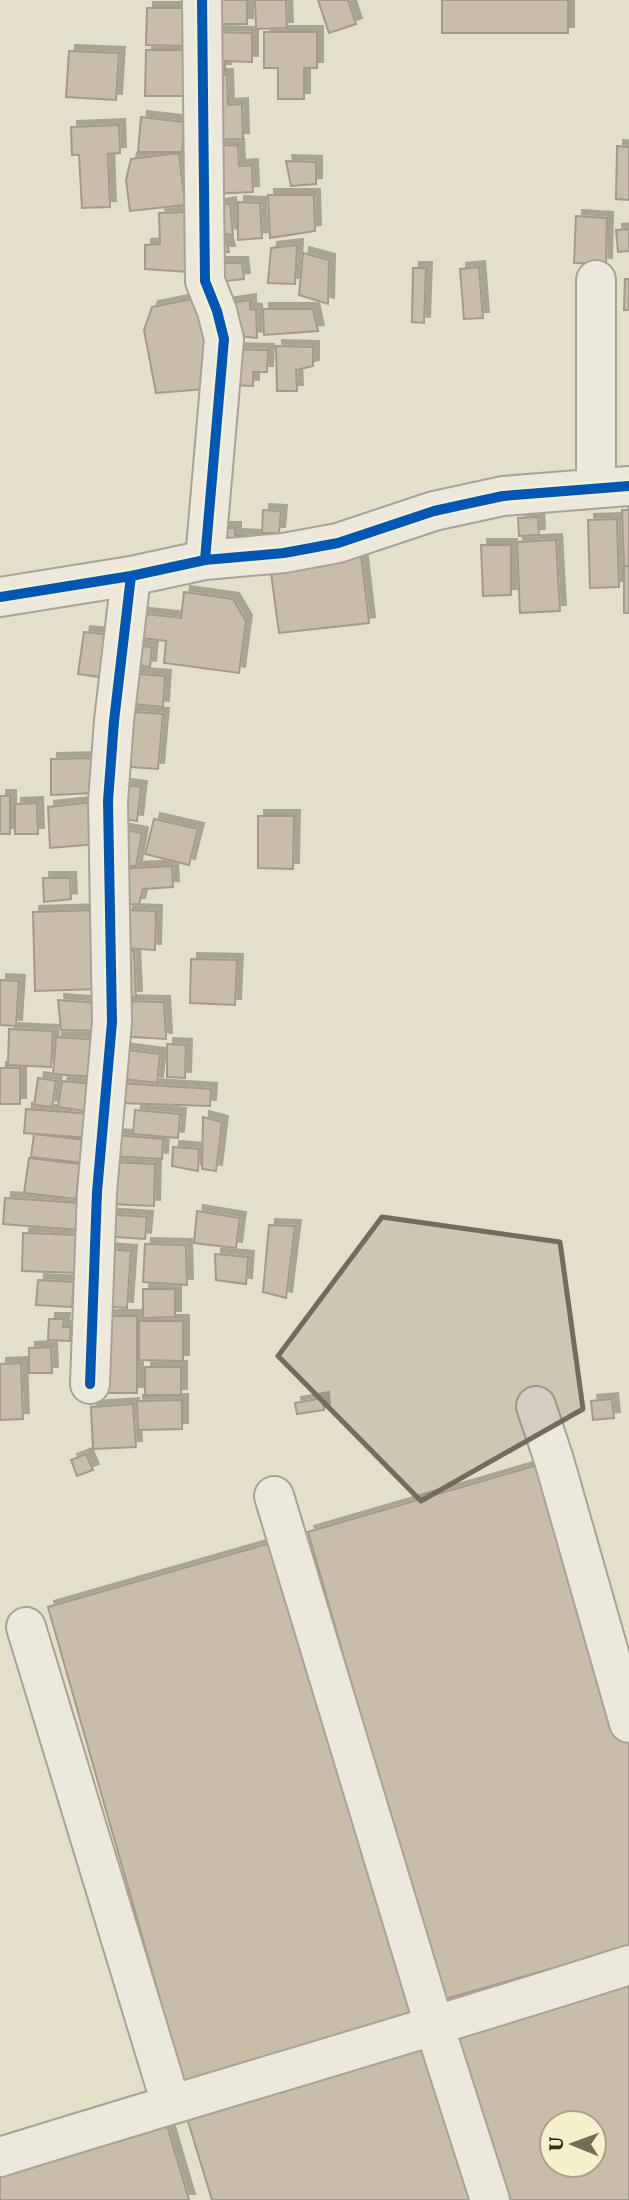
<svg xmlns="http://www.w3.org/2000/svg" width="629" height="2200" viewBox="0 0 629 2200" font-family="'Roboto Serif',serif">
  <defs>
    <filter id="shadow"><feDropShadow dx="6" dy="-6" stdDeviation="0" flood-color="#0004"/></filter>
  </defs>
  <rect width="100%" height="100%" fill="#e4dfc8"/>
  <path fill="#c8bda9" stroke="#a49a88" stroke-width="2" fill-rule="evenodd" filter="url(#shadow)" d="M209,0h38v24h-38z
    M255,0h31l1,28 -31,1z
    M318,0h30l8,24 -27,9z
    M442,0h126v33h-126z
    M147,8h37l-1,38 -37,-1z
    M211,32l41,1v29l-27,-1v9h-14z
    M264,32h53v36h-13v31h-26v-31h-14z
    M146,50h40v46h-41z
    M69,51l50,2 -3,47 -50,-3z
    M207,75h20l1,30 14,-1 1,35 -33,1z
    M141,117l43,5 -2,30h-44z
    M119,125l1,28 -12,1 2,53 -28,1 -3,-53h-7l-1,-28z
    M238,145l1,21 13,-1 1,27 -42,2 -2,-48z
    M617,146l12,1v53l-13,-1z
    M179,153l6,52 -55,6 -4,-31 5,-21z
    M286,161l30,1v22l-25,2z
    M268,195h46l1,36 -45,7z
    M238,202l22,1 2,35 -24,2z
    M230,203l3,32 -8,-1 4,18h-16l-4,-45z
    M187,212l2,60 -44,-3v-24l15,-1 -1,-31z
    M576,216l31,2 -1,46 -32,-1z
    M629,229v22l-11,1 -2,-22z
    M297,245l-2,39 -27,-1 3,-35z
    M303,253l26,7 -1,44 -29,-9z
    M213,263h29l2,16 -29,3z
    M479,267l4,51 -19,1 -4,-50z
    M413,268h13l-2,55 -12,-1z
    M625,279h4v31h-5z
    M192,299l20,40 -6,50 -50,4 -12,-63 8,-23z
    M250,300v9l6,1 1,28 -27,-3 -7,-31z
    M263,309h50l5,22 -54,4z
    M276,346l37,1v19l-17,4 1,21h-20z
    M229,349l39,1 -1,22h-14v14l-25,-1z
    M263,510l18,1 -2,22h-17z
    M622,510h7v56h-5z
    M538,517l1,18 -20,1 -1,-18z
    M617,519l2,68 -29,1 -2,-68z
    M218,528h17v7l20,1 -1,17h-36z
    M556,540l4,71 -40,2 -3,-71z
    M481,545h30v50l-28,1z
    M361,554l8,69 -90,10 -9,-68z
    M624,566h5v47h-5z
    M184,592l49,7 13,22 -7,52 -75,-10 2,-22 -33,-4 3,-24 45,5z
    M84,632l28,3 -6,43 -28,-4z
    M130,645l22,2 -2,20 -22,-2z
    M127,673l38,3 -2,31 -39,-4z
    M121,711l42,3 -5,55 -41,-3z
    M94,758l1,35 -44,2v-36z
    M119,784l22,3 -4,34 -23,-4z
    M0,796h10v38h-10z
    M93,802l4,42 -47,4 -2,-41z
    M37,803l1,31h-23v-30z
    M258,816h36l-1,53 -35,-1z
    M154,819l44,10 -9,36 -44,-11z
    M114,828l28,5 -6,33 -22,-1z
    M172,866l1,21 -30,2 -4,15 -24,1 -1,-36z
    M43,878h27l1,21 -27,3z
    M95,910l3,79 -63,2 -2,-79z
    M127,910l29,1 -1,39 -30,-2z
    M115,951h19l2,46 -21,-1z
    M191,959l46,1 -2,45 -45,-2z
    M0,980l19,1 -3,45 -16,-1z
    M58,1000l40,3v28l-37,-1z
    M118,1001l46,1 2,37 -50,-3z
    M9,1029l44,2 -2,36 -43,-2z
    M56,1037l43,3 -4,37 -42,-3z
    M167,1044l19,1 -1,33 -18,-1z
    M121,1049l39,5 -3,29 -40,-5z
    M0,1068h20v36h-20z
    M38,1078l18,3 -4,26 -18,-2z
    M62,1081l30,3v28l-34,-5z
    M119,1083l92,6 -1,17 -92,-3z
    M26,1109l67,5 -2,24 -67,-5z
    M135,1110l45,4 -2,24 -45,-4z
    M203,1117l19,5 -6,49 -14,-2z
    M34,1134l52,6 -3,23 -52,-6z
    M114,1135l49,4 -1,20 -50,-3z
    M173,1147l26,2 -1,22 -26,-5z
    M29,1158l51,6 -4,35 -52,-6z
    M112,1162l43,2 -1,42 -44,-2z
    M5,1198l76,5 -2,27 -76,-6z
    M197,1211l43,7 -4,30 -42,-5z
    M101,1214l46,3 -2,22 -45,-3z
    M269,1225l26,1 -9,72 -23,-6z
    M23,1233l57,2 -1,38 -57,-2z
    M145,1244l41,1 1,40 -44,-3z
    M105,1249l26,2 -4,57 -26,-2z
    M215,1254l33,3 -2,27 -30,-4z
    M38,1280l36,2 -2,25 -36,-2z
    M143,1289h32v28l-32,1z
    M96,1316h41v77h-32z
    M49,1319h15l-1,8h8l-1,14 -22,-1z
    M139,1321h44v40l-44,-1z
    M51,1347l1,26h-23v-25z
    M21,1363l2,56 -23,1v-56z
    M145,1367h36v28h-36z
    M323,1398l1,12 -27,4 -2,-11z
    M612,1399l2,19 -21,2 -2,-19z
    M182,1400v29l-44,1 -1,-29z
    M133,1404l3,43 -43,2 -2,-42z
    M86,1454l7,16 -16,6 -6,-16z
    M551,1461l78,271v214l-187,54 -134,-468z
    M288,1538l136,476 -240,69 -136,-476z
    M629,1978v222h-127l-52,-165zM552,2123h42v42h-42z
    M432,2042l48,158h-268l-25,-82z
    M164,2115l25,85h-189v-35z"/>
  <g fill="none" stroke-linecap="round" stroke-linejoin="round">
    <defs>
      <path id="minor" d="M202,0l3,281 12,30 7,28 -19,221
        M596,487v-207
        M0,597l131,-21 74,-16 79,-7 54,-10 96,-32 69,-15 126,-10
        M90,1384l7,-192 15,-170 -4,-221 6,-80 17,-145
        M536,1406l18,54 75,263
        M274,1496l161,532 55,172
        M26,1627l145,477
        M0,2157c209,-65 420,-125 629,-192"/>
    </defs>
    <use href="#minor" stroke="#a9a392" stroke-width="42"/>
    <use href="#minor" stroke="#ece8db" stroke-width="38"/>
    <defs>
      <path id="cycleway" d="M202,0l3,281 12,30 7,28 -19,221
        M0,597l131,-21 74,-16 79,-7 54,-10 96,-32 69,-15 126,-10
        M90,1384l7,-192 15,-170 -4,-221 6,-80 17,-145"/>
    </defs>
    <use href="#cycleway" stroke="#f7f0cd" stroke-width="15"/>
    <use href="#cycleway" stroke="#0057b8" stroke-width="10"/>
  </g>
  <path fill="#746b58" fill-opacity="0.2" stroke="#746b58" stroke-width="5" stroke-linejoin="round" d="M382,1217l178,25 23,167 -162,92 -143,-145z"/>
  <g transform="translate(573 2144) rotate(271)"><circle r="33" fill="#f7f0cd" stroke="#aaa286" stroke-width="2"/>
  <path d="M0-5L12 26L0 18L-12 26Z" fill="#746b58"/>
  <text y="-10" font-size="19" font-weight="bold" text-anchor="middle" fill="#372c1b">U</text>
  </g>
</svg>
